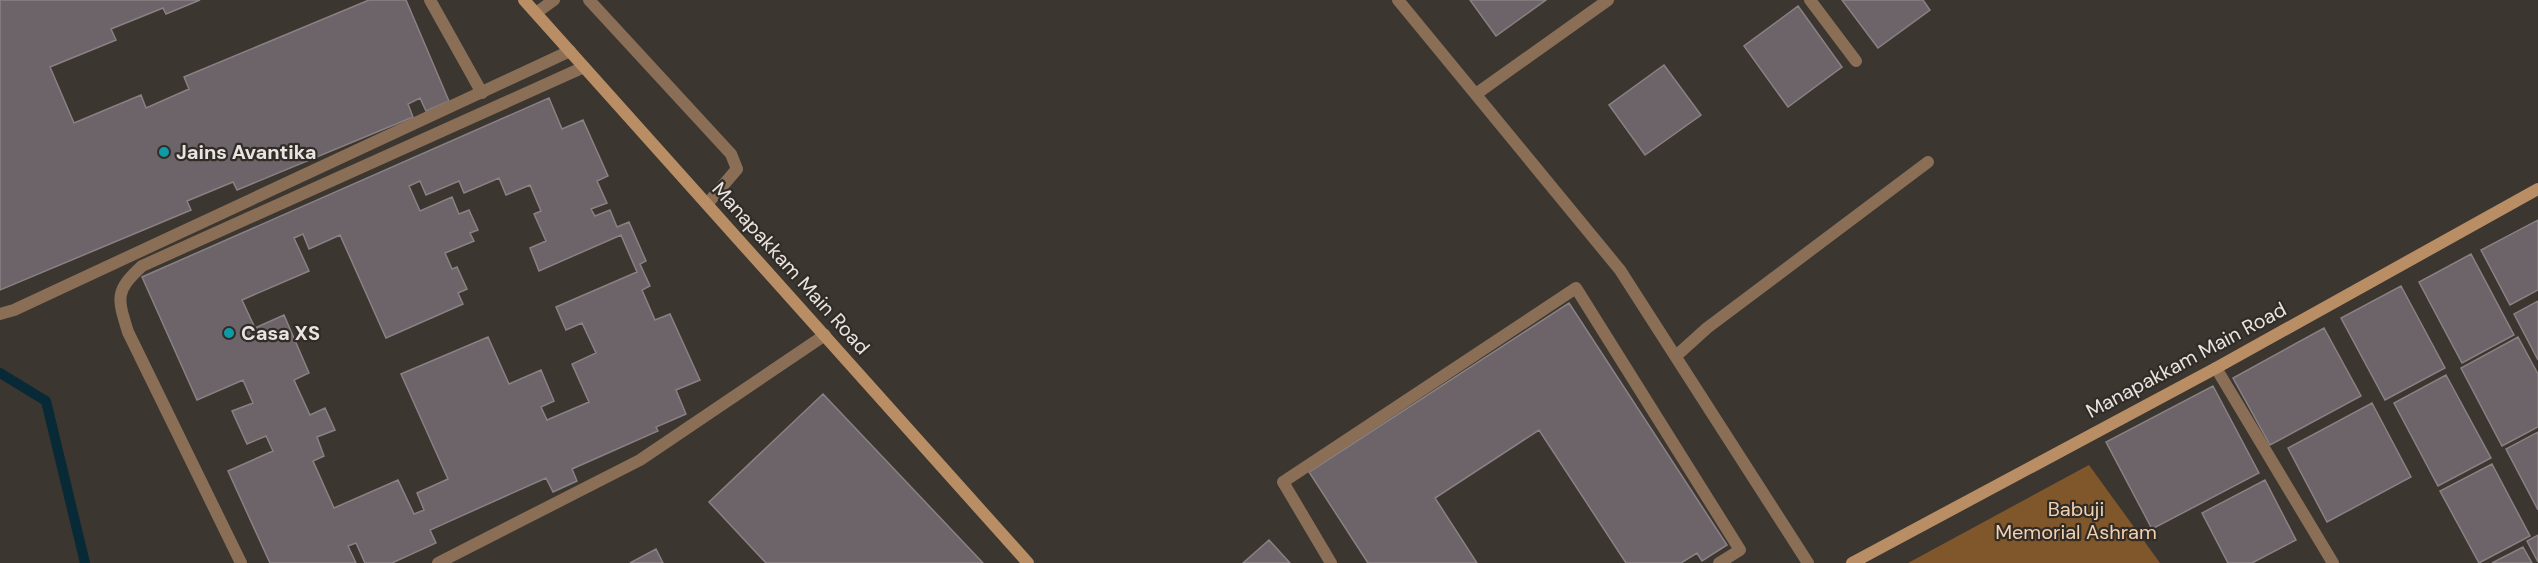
<svg xmlns="http://www.w3.org/2000/svg" width="2538" height="563" viewBox="0 0 2538 563" font-family="'DM Sans',sans-serif">
  <rect width="100%" height="100%" fill="#3c3631"/>
  <path fill="#80572a" d="M2089,465l71,98h-252z"/>
  <g fill="none" stroke-linecap="round" stroke-linejoin="round">
    <path stroke="#082936" stroke-width="10" d="M0,373l46,28 39,162"/>
  </g>
  <path fill="#6c6468" stroke="#8a8185" stroke-width="1.5" fill-rule="evenodd" d="M0,0h200l-34,14 -3,-6 -52,21 5,11 -66,27 24,56 67,-28 5,13 43,-19 -5,-12 185,-77h37l43,101 -23,10 -6,-13 -12,6 5,13 -176,73 -4,-8 -46,19 4,9 -191,80z
    M1470,0h76l-50,36z
    M1842,0h81l7,10 -52,38z
    M1798,6l44,61 -54,40 -44,-61z
    M1664,65l37,50 -56,40 -36,-50z
    M549,98l13,31 21,-9 25,56 -11,5 10,22 -16,6 4,7 15,-6 7,17 12,-5 17,39 -6,3 10,22 -8,4 13,30 15,-6 30,66 -24,10 10,24 -30,13 2,4 -86,38 5,12 -24,11 -7,-14 -116,52 6,13 -44,20h-27l-9,-20 -8,3 8,17h-86l-42,-92 45,-20 -7,-15 -19,8 -15,-33 21,-8 -10,-23 -46,20 -55,-123zM499,178l7,17 24,-10 11,26 -7,3 12,27 -16,7 9,23 82,-36 16,37 -81,35 10,23 16,-7 14,30 -24,11 17,38 -42,18 -6,-13 13,-6 -13,-31 -32,14 -21,-47 -87,37 47,105 -31,14 7,17 -10,4 -16,-34 -64,28 -21,-47 11,-5 -7,-19 18,-7 -10,-22 -15,7 -16,-35 15,-7 -25,-58 -29,13 -13,-28 67,-29 -15,-33 9,-4 6,15 31,-14 46,103 77,-34 -5,-11 9,-4 -10,-22 -5,2 -7,-16 29,-12 -4,-8 8,-3 -9,-20 -10,4 -7,-17 -32,14 -11,-25 11,-5 6,14 33,-14 5,12z
    M2538,220v70l-28,15 -29,-55z
    M2471,254l43,81 -52,28 -43,-81z
    M2401,286l44,82 -60,32 -44,-82z
    M2538,301v59l-24,-46z
    M1569,303l158,242 -25,16 -5,-8 -16,10h-55l-87,-133 -104,68 42,65h-109l-59,-91z
    M2324,328l37,68 -91,49 -37,-67z
    M2518,337l20,37v53l-36,19 -41,-78z
    M2446,375l45,83 -53,28 -44,-83z
    M2213,386l46,87 -107,56 -46,-87z
    M823,394l160,169h-217l-57,-61z
    M2372,403l39,74 -84,45 -39,-74z
    M2538,432v78l-32,-61z
    M2492,464l38,72 -51,27 -39,-72z
    M2265,480l31,60 -44,23h-24l-26,-50z
    M2538,535v27l-11,-21z
    M1269,540l21,23h-47z
    M2523,547l9,16h-40z
    M656,549l7,14h-33z"/>
  <g fill="none" stroke-linecap="round" stroke-linejoin="round">
    <path stroke="#8a6f56" stroke-width="12" d="M589,0l142,154 6,15 -29,34
      M536,13l18,-13"/>
    <path stroke="#8a6f56" stroke-width="12" d="M430,0l52,93
      M1398,0l222,270 188,293
      M1810,0l46,61
      M1476,94l132,-94
      M0,314l14,-4 556,-259
      M1676,356l31,-28 221,-166
      M2216,368l117,195
      M241,563l-113,-231c-11,-35 -13,-41 14,-66l442,-199
      M438,563l202,-103 185,-125
      M1331,563l-48,-81 293,-194 164,262 -21,13"/>
    <path stroke="#b98e65" stroke-width="12" d="M524,0l504,563
      M1852,563l364,-195 322,-179"/>
  </g>
  <g fill="#0f9aa8" stroke="#322c27" stroke-width="2">
    <circle cx="164" cy="152" r="6"/>
    <circle cx="229" cy="333" r="6"/>
  </g>
  <g text-anchor="middle" stroke-width="4.5" stroke-linejoin="round" paint-order="stroke">
    <g font-size="20" font-weight="bold" fill="#e8e4e1" stroke="#322c27" text-anchor="start">
      <text x="176" y="159">Jains Avantika</text>
      <text x="241" y="340">Casa XS</text>
    </g>
    <g font-size="20" fill="#e8e4e1" stroke="#322c27">
      <text transform="translate(791 268) rotate(48)" y="7">Manapakkam Main Road</text>
      <text transform="translate(2186 360) rotate(-28)" y="7">Manapakkam Main Road</text>
    </g>
    <g font-size="20" fill="#f3d2b1" stroke="#322c27">
      <text x="2076" y="516">Babuji<tspan x="2076" dy="23">Memorial Ashram</tspan></text>
    </g>
  </g>
</svg>
